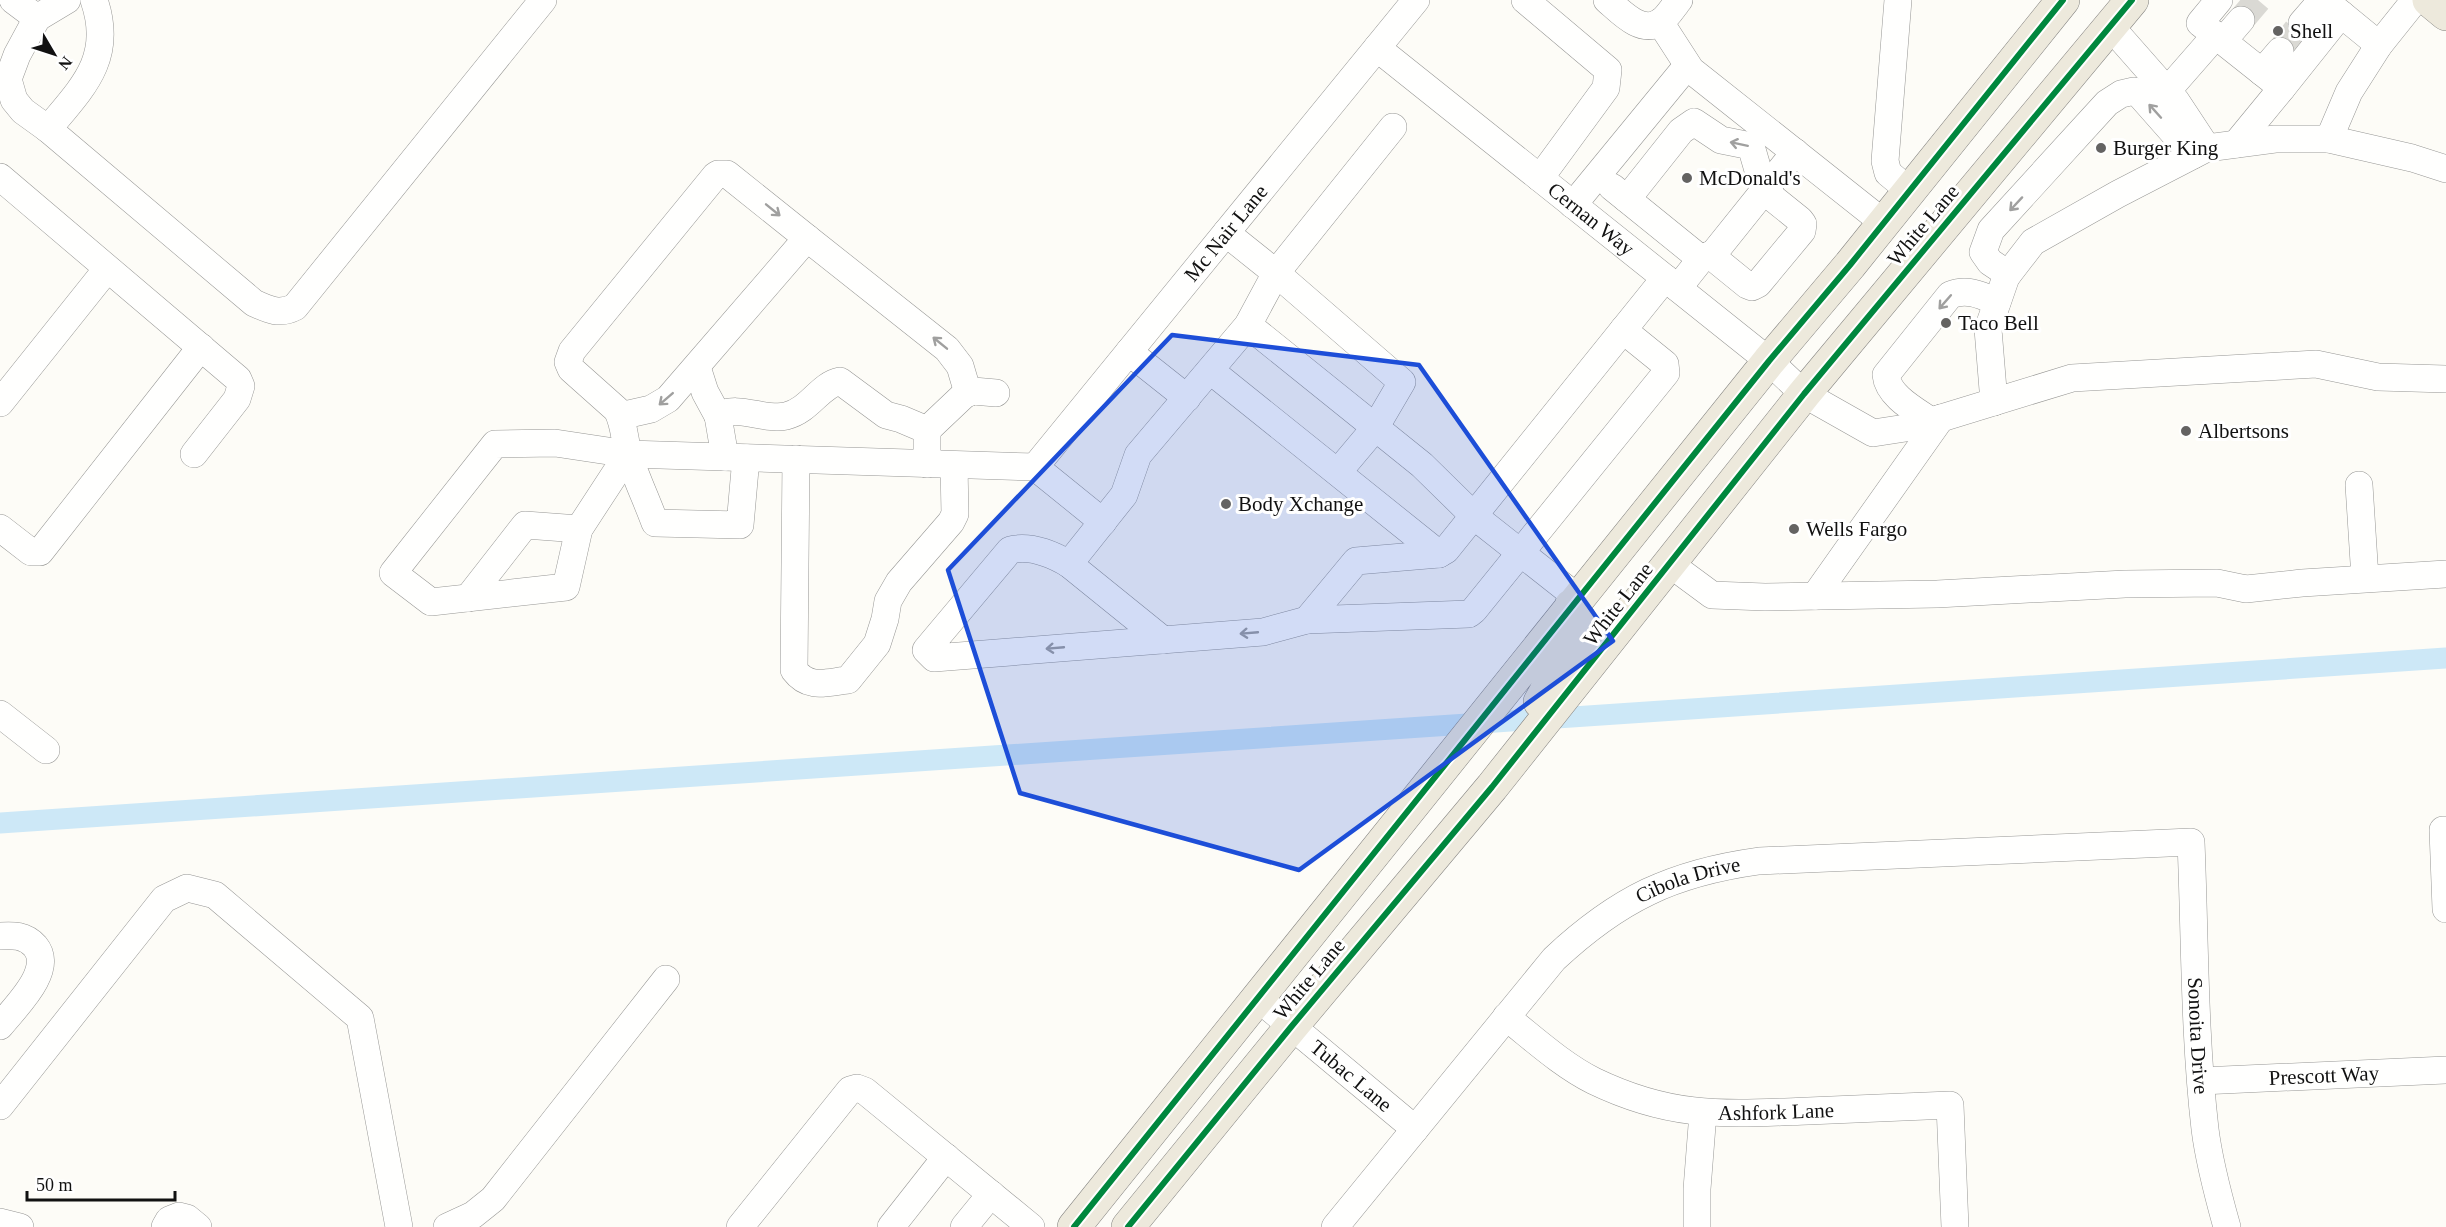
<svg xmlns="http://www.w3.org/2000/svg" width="2446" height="1227" viewBox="0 0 2446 1227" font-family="Georgia,serif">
  <rect width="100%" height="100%" fill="#fdfcf7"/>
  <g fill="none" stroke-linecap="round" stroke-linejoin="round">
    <path stroke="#cde8f7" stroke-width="21" d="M0,823l2446,-165"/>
    <path stroke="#dad9d4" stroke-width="27" stroke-dasharray="27 14" stroke-linecap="butt" d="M2241,20l17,-20
      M2280,51l22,-28"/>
    <defs>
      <g id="minor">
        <path d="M13,0l24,18 30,-18"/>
        <path d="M1525,0l83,70 -2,18 -66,90"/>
        <path d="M1607,0c13,11 34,35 53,22 7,-4 14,-16 19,-22"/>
        <path d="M1898,0l-13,161 3,12 22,18"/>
        <path d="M2219,0l-19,23 82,65 59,-74"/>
        <path d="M2324,0l55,45"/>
        <path d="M37,18l-20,37 -9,24 6,21 9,11 25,18c35,-42 66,-71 46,-129"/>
        <path d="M1660,22l31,48 193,153"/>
        <path d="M2302,23l20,-23"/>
        <path d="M2110,26l66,75 31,47"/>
        <path d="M2223,41l18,-21"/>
        <path id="s1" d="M1377,48l392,313 35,33 69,39 39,-6 160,-49 244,-14 62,13 68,2"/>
        <path d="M2262,72l18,-21"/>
        <path d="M2167,91l49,-56"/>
        <path d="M1393,127l-117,146 -28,52 -110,130 -14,40 -55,69c-17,-10 -39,-19 -59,-14l-84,100 8,8 329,-26 44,-12 162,-6 5,-4 192,-237 -1,-9 -42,-34"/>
        <path d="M48,129l206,174c15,7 26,12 41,4l248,-307"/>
        <path d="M2329,139l20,-47 30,-47 36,-45"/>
        <path d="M2236,144l46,-56"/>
        <path d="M0,177l238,202 3,7 -4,13 -43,55"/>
        <path d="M1612,187l89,72"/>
        <path d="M1627,199l54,-68 13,-9 27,18 30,6 13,45 36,29 3,4 -1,7 -44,53 -6,3 -5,-2 -37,-30"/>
        <path d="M1573,205l114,-139"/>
        <path d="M1226,233l50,40 126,109 -27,46 -37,44"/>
        <path d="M807,238l140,111 13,17 8,27"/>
        <path d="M2008,274l-18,-12 -7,-10 8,-22 116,-127 14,-9 13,-3 6,4 53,60"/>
        <path d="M1678,288l23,-29 13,-6 81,-101"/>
        <path d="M1248,325l174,140 52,51 104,82"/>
        <path d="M1129,352l58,46"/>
        <path d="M697,367l8,25 13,24"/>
        <path d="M1211,371l228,183"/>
        <path d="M1994,402l-6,-73 18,-52 27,-35 85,-48 89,-46 68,-9h54l83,19 34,11"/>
        <path d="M0,403l107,-134"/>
        <path d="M620,416l31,-7 17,-10 139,-161 -80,-64h-9l-3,2 -143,175 -4,11 3,7 46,41c8,15 7,30 12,46 7,22 18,45 26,67l85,2 6,-67"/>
        <path d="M1931,421c-16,-11 -43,-25 -45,-46l64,-80c17,-7 31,0 47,7"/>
        <path d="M927,430l38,-36 8,-3 23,2"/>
        <path d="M628,454l-49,75 -13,58 -135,15 -38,-29 102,-129 60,-1 73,11 407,13 68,55"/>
        <path d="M725,457l-7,-41c20,-12 46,5 68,0 24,-6 34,-31 54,-35l46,34 15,4 26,11v34"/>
        <path d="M796,459l-2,211c15,20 33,12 54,10l29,-36 8,-25 3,-18 11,-19 52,-60 4,-8 -1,-49"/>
        <path id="s2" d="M1035,467l381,-467"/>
        <path d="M2359,485l6,93"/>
        <path d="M0,528l31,24h9l161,-205"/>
        <path d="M1069,564l94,76"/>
        <path d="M1670,564l42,31 53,2 172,-3 188,-10 92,-1 29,6 56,-6 144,-9"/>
        <path d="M1815,596l126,-178"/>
        <path d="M468,598l57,-73 54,4"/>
        <path d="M1307,620l49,-59 83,-7 7,-4 219,-272"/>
        <path d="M0,714l46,36"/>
        <path d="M2446,830h-3l3,79"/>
        <path d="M0,936c13,-1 25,-1 35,10 20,24 -20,61 -35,80"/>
        <path id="s3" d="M1259,999l156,130"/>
        <path id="s4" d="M1506,1017c28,22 56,48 88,64 79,38 131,33 214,30 47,-2 94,-4 142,-6l5,122"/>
        <path id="s5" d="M2201,1081l245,-11"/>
        <path d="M0,1106l164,-207 23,-11 28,7 145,123 39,209"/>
        <path d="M0,1222l20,5"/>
        <path d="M165,1227l4,-7 10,-4 8,2 11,9"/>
        <path d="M447,1227l26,-12 20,-16 173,-220"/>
        <path d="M740,1227l110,-137 7,-2 8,3 166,136"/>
        <path d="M891,1227l55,-70"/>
        <path d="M964,1227l27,-33"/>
        <path id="s6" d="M1335,1227l219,-268c64,-60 118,-86 205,-98l432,-19c4,95 3,192 14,287 4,33 13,66 22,98"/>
        <path d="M1697,1227v-38l6,-76"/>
      </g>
      <path id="major" d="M2429,0l17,14
        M1540,702l41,-72 -1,-10 -9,-14
        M1074,1227l695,-866 81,-96 213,-265
        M1128,1227l163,-200 201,-240 312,-393 328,-394"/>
    </defs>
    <use href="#minor" stroke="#979795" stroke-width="28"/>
    <use href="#major" stroke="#858482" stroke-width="34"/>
    <use href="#minor" stroke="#fffffe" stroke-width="27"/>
    <use href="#major" stroke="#ede9dc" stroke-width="33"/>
    <defs>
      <path id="cycleway" d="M1074,1227l695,-866 81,-96 213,-265
        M1128,1227l163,-200 201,-240 312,-393 328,-394"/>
    </defs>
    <use href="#cycleway" stroke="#fff" stroke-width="10"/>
    <use href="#cycleway" stroke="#00873e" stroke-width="6"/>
  </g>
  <defs><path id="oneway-shaft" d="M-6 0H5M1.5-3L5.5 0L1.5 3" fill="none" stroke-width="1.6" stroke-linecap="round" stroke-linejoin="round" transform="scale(1.5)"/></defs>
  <g stroke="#a0a09f">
    <use href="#oneway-shaft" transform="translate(2155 111) rotate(-132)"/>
    <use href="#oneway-shaft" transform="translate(1739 144) rotate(-168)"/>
    <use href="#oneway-shaft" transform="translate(2016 204) rotate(133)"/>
    <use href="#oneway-shaft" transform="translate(773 210) rotate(39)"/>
    <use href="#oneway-shaft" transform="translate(1945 302) rotate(131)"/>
    <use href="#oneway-shaft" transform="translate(940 343) rotate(-141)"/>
    <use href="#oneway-shaft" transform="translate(666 399) rotate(139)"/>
    <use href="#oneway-shaft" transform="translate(1249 633) rotate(175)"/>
    <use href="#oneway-shaft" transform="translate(1055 648) rotate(175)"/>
  </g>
  <path fill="#1d4ed8" fill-opacity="0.2" stroke="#1d4ed8" stroke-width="4.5" stroke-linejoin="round" d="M1172,335l247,30 194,276 -314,229 -279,-77 -72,-223z"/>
  <g fill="#646362" stroke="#fff" stroke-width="2">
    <circle cx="2278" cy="31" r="6"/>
    <circle cx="2101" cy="148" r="6"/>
    <circle cx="1687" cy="178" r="6"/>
    <circle cx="1946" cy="323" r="6"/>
    <circle cx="2186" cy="431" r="6"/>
    <circle cx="1226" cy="504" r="6"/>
    <circle cx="1794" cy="529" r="6"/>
  </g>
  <g text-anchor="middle" stroke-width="6" stroke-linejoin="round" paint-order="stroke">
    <g font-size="21" fill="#111" stroke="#fff" text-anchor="start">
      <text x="2290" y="38">Shell</text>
      <text x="2113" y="155">Burger King</text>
      <text x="1699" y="185">McDonald's</text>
      <text x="1958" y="330">Taco Bell</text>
      <text x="2198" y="438">Albertsons</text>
      <text x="1238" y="511">Body Xchange</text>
      <text x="1806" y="536">Wells Fargo</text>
    </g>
    <g font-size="21" fill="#111" stroke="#fff">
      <text dy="7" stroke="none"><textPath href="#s1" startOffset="274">Cernan Way</textPath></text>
      <text transform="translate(1923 225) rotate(-50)" y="7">White Lane</text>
      <text dy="7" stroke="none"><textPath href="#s2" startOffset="302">Mc Nair Lane</textPath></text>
      <text transform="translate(1618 604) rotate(-52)" y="7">White Lane</text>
      <text dy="7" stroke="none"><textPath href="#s6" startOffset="504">Cibola Drive</textPath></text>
      <text transform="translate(1309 979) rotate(-50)" y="7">White Lane</text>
      <text dy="7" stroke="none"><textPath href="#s6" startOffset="1204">Sonoita Drive</textPath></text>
      <text dy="7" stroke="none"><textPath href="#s3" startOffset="120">Tubac Lane</textPath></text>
      <text dy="7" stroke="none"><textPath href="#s5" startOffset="123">Prescott Way</textPath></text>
      <text dy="7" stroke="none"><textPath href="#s4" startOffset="296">Ashfork Lane</textPath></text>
    </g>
  </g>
  <g transform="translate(54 54) rotate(129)" stroke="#ffffff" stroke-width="4.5" paint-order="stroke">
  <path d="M0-4.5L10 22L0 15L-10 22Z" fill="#111111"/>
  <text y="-9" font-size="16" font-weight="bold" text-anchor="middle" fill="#111111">N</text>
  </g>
  <path d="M27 1191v9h148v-9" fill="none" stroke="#111111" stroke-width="3"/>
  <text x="36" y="1191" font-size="18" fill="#111111" stroke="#ffffff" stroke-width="4.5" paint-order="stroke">50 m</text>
</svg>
